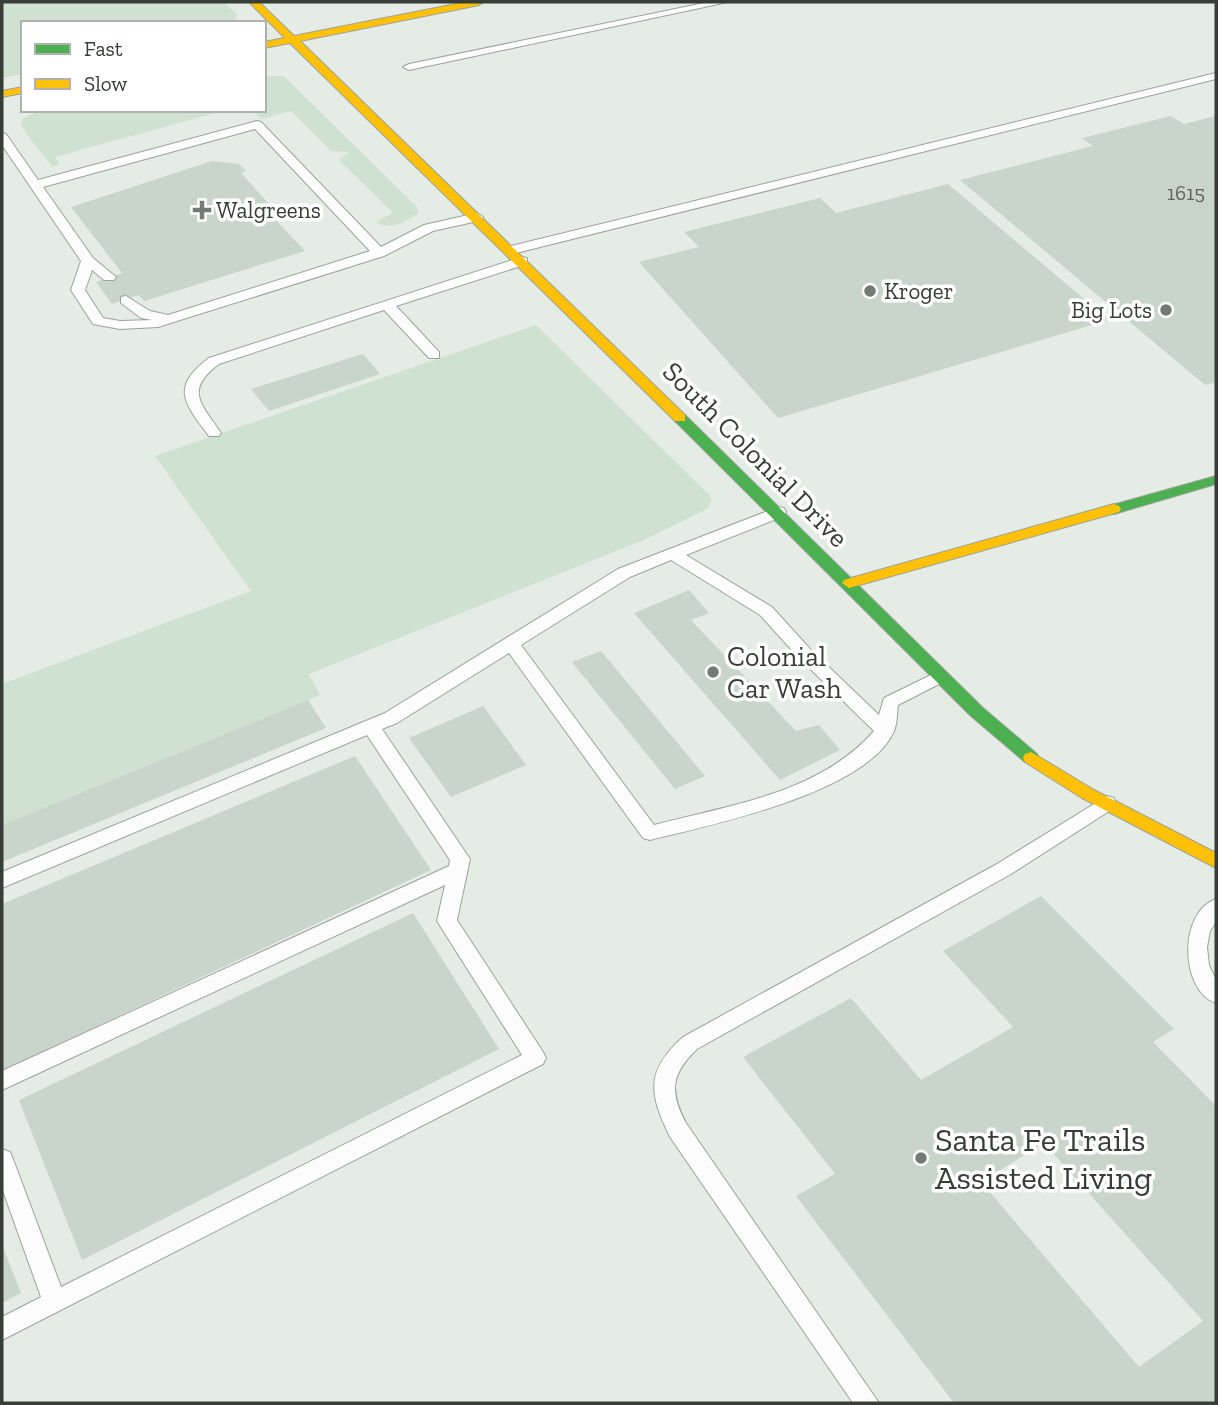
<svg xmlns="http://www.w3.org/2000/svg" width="1218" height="1405" viewBox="0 0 1218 1405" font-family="'Zilla Slab',serif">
  <rect width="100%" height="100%" fill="#e4ece5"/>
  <path fill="#cfe1d1" d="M2,2h221l14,12 -3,9h-211v51l-21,4z
    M264,76h20l133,131 1,6c-11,9 -30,18 -42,9l17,-9 -54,-53 10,-8 -18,-1 -40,-40 -30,8 -9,-9h12z
    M40,110h186l-171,47 5,7 -8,3 -32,-42 3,-6z
    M536,325l173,170 3,5 -5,9 -61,30 -337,135 11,21 -318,130v-141l249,-93 -96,-135z"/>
  <path fill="#c9d5ca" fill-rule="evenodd" d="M1171,116l13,8 32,-8v266l-11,3 -245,-205 133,-34 -11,-8z
    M212,161l27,3 7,7 -5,2 38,42 -6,2 32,34 -161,50 -5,-6 -27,9 -16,-22 26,-9 -51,-66z
    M948,184l161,136 -331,98 -139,-156 60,-15 -15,-15 136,-34 16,15z
    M363,354l17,20 -111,37 -18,-22z
    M689,590l20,23 -18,7 105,111 23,-6 21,25 -60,30 -146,-167z
    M601,651l104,125 -30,13 -103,-127z
    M308,700l18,28 -324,134v-37z
    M483,706l43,59 -75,32 -42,-59z
    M355,756l76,114 -428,200 -1,-166z
    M1041,896l133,133 -21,13 63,64v297h-262l-158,-207 39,-22 -92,-117 108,-59 70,82 92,-53 -70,-76zM1044,1143l159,178 -64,46 -158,-185z
    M413,913l86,136 -417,211 -63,-160z
    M2,1245l19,48 -19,10z"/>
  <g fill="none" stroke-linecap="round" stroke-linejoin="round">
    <defs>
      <path id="lane" d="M709,2h19l-319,68 -6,-3 6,-3z
        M1216,73v6l-704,175 -7,-4 2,-3z
        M257,121l4,1 120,125 43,-22 53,-12 6,4 -1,3 -49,11 -49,25 -226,71 -38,2 -27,-5 -22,-34 10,-29 -79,-116v-12l4,1 32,46zM255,129l115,122 -202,64 -18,-4 -24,-15 -5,1v6l20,15 11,2 -32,1 -17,-3 -18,-28 7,-20 12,10h10l2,-3 -23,-19 -50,-71z
        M522,257l5,1v6l-131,42 43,46v6h-10l-45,-48 -165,54c-35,26 -18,40 2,69l-2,3h-10c-25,-33 -39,-49 0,-78z
        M778,507l6,1 2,4 -2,4 -98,39 86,52 39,43 68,65 5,-17 57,-28 9,6 -3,4 -49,25c-1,9 -1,19 -4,26 -27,62 -184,94 -244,109l-7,-2 -134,-185 -112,70 -15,6 88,130 -13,61 86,132 3,6 -3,6 -541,276v-23l39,-20 -39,-109v-39l8,3 3,7 48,128 461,-232 -85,-134 8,-36 -443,205v-19l447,-205 1,-6 -83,-125 -365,153v-16l383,-159 233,-144zM671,560l89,55 39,43 75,73c-54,62 -144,74 -220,94l-133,-180 109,-68z
        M1107,796l7,2 2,5 -2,5 -103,66 -314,175c-26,25 -28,42 -11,74l193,280h-26l-183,-266c-21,-43 -25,-66 13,-100l314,-173z
        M1216,899v23l-6,9 -3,16 2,18 7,15v23c-36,-12 -38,-91 0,-104z"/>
      <path id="fast" d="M680,414l5,1 298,293 54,46 2,4 -2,4h-12l-54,-46 -296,-295v-6z
        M1216,476v8l-102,30 -7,-5 2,-3z"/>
      <path id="slow" d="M249,2h10l35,34 172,-34h18l-5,3 -179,36 385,374v6h-10l-385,-378 -26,5v-6l21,-4z
        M23,87v6l-21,4v-6z
        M1114,504l5,2 2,3 -2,3 -270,76 -7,-5 2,-3z
        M1031,752l63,38 122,63v15l-134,-70 -57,-36 -2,-4 2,-4z"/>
    </defs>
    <use href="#lane" stroke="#9ca29d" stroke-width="2"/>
    <use href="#fast" stroke="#9ca29d" stroke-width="2"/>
    <use href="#slow" stroke="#9ca29d" stroke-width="2"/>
    <use href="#lane" fill="#fbfcfb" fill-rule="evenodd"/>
    <use href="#fast" fill="#4caf50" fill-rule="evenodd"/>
    <use href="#slow" fill="#ffc107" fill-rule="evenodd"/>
  </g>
  <g fill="#747a74" stroke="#fff" stroke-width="2.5">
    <path d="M198.5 199.5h7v7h7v7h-7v7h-7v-7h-7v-7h7z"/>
    <circle cx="870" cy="291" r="7"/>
    <circle cx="1166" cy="310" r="7"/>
    <circle cx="713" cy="672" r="7"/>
    <circle cx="921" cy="1158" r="7"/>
  </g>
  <g text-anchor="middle" stroke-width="7" stroke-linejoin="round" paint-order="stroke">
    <g font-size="21" fill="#5d645d">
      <text x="1186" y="200">1615</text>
    </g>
    <g font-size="23" fill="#373d37" stroke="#fff" text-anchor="start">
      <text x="216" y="218">Walgreens</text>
      <text x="884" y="299">Kroger</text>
      <text x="1152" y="318" text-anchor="end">Big Lots</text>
    </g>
    <g font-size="28" fill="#373d37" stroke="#fff">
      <text transform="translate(756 454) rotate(45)" y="10">South Colonial Drive</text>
    </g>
    <g font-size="28" fill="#373d37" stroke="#fff" text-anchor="start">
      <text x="727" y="666">Colonial<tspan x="727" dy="32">Car Wash</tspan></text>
    </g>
    <g font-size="33" fill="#373d37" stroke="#fff" text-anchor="start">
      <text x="935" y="1151">Santa Fe Trails<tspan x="935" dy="38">Assisted Living</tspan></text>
    </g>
  </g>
  <rect width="1218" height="1405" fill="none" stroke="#373d37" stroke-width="7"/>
  <rect x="21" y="21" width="245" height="91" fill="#ffffff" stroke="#afb1af" stroke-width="2"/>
  <rect x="35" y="44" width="35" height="10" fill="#4caf50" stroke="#afb1af" stroke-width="2"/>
  <text x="84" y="56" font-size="21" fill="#373d37">Fast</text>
  <rect x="35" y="79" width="35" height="10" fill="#ffc107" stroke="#afb1af" stroke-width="2"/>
  <text x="84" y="91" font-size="21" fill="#373d37">Slow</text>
</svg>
